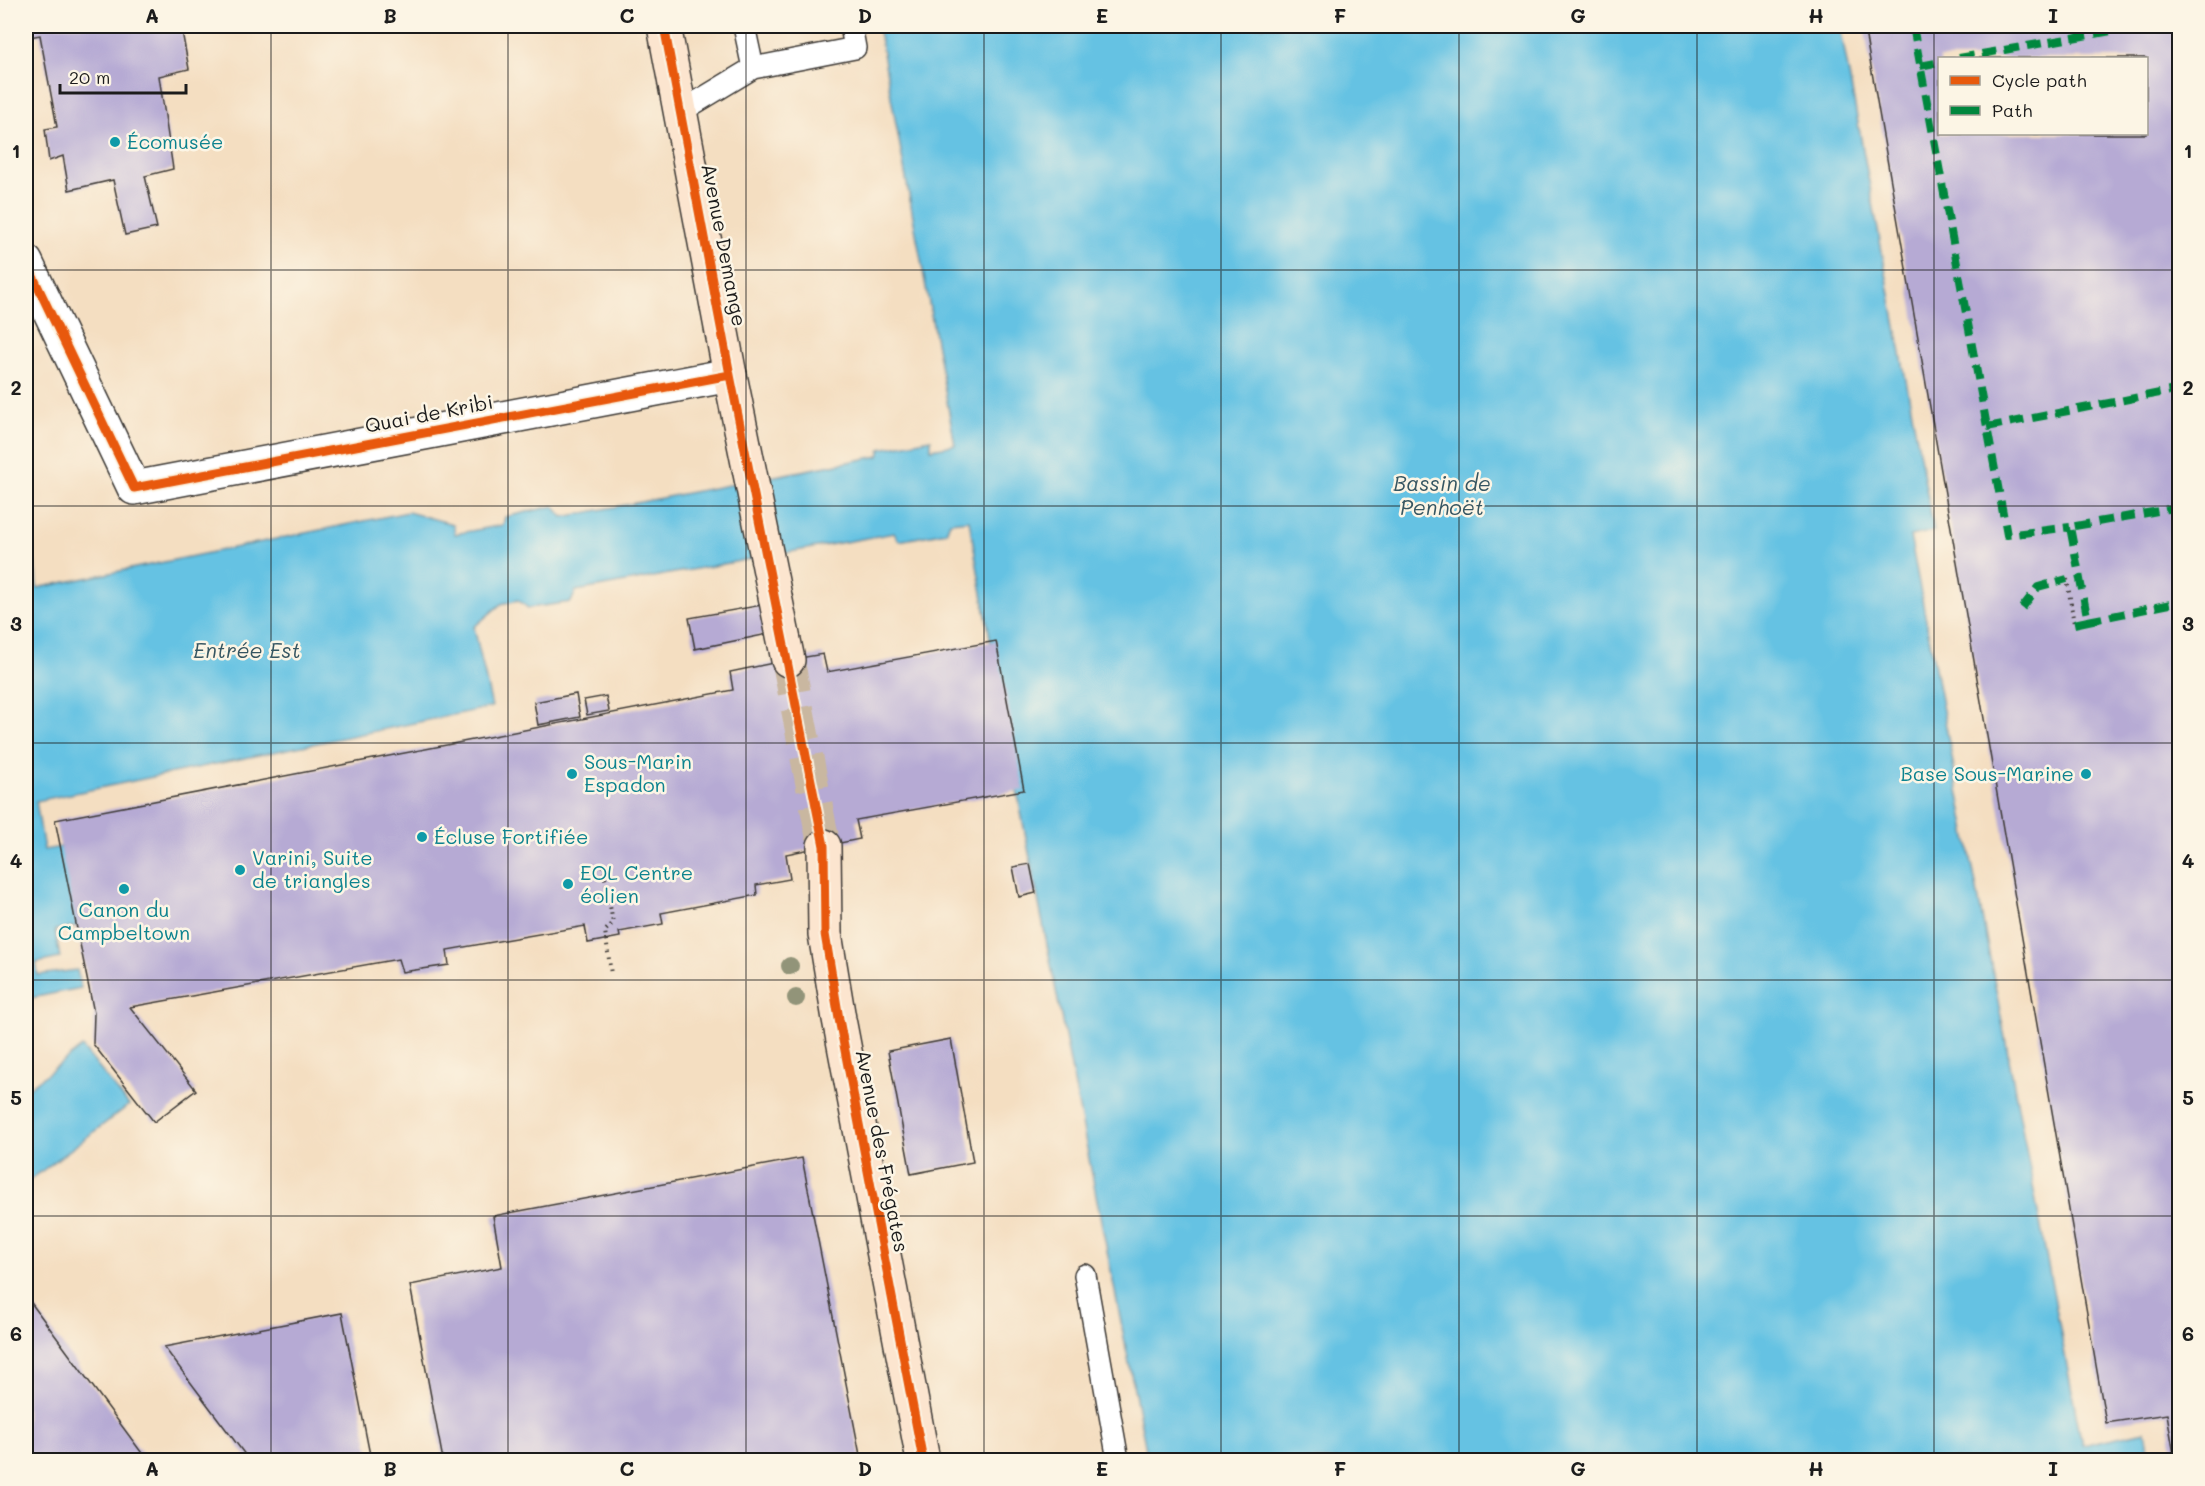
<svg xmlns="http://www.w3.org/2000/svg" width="2205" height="1486" viewBox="0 0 2205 1486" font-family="Mali,sans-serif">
  <rect width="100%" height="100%" fill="#fcf5e5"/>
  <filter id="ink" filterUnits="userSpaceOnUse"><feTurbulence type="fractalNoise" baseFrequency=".0167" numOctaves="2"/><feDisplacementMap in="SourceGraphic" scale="12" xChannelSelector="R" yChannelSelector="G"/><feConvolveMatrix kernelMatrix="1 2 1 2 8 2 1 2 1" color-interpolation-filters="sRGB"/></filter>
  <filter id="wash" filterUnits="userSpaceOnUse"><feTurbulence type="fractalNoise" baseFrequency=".008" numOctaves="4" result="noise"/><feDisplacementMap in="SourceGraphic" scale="24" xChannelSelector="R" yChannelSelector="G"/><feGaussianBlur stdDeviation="1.35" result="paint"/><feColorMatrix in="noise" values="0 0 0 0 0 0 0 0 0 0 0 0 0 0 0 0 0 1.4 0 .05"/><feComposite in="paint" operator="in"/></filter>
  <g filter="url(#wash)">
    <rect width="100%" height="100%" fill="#f4dec1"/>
    <path fill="#65c2e3" stroke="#406f80" stroke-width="1.5" d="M878,26h962l94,505 -24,5 172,909 63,-14 5,29h-1002l-127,-648 -52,-292 -19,2 -4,10 -47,9 -5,-8 -318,58 -5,11 -43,6 -10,-8 -17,4 -27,23 18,80 -456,94 8,49 29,-5 11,80 -29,5 5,28 -24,5 2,12 39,-5 4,18 -55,11v-524l11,113 371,-76 45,12 2,10 48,-9 2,-8 49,-11 9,11 316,-61 2,-7 50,-10v10l24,-4z
      M82,1047l47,58 -103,78v-93z"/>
    <g id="blocks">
      <path fill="#b6aad4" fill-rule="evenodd" d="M28,26h153l8,43 -30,7 14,93 -28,7 12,52 -32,7 -12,-55 -44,10 -6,-34 -14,5 -4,-32 12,-2 -17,-92 -11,2z
        M1864,26h316v1434h-5l-8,-46 -61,9zM1940,58h206v76h-206z
        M762,605l6,29 -73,15 -6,-31z
        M996,641l28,149 -168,30 4,19 -74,15 4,25 -34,6 1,10 -96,18 2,11 -44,8 1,5 -32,6 -3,-17 -138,24 2,15 -47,7 -4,-13 -268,48 66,83 -42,32 -61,-78 1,-31 -39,-193 678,-130 -3,-18 58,-12 35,-6 4,18z
        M576,694l4,23 -42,8 -4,-23z
        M606,696l3,15 -22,4 -3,-15z
        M1030,864l6,29 -17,4 -6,-30z
        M951,1039l22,123 -62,12 -23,-123z
        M802,1158l59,302h-418l-33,-175 92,-18 -9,-51z
        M26,1296l121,164h-121z
        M342,1313l29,147h-122l-85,-113z"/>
    </g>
  </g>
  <g filter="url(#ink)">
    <use href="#blocks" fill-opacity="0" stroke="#3c3935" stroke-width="1.5"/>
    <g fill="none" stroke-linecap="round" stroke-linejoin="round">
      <path stroke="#c9b7a0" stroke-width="33" stroke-dasharray="33 16" stroke-linecap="butt" d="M788,660l36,186"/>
      <defs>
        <path id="lane" d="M753,68l102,-20 -4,-22
          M680,112l73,-44 -9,-42
          M1085,1275l33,185"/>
        <path id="street" d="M26,262l108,226 596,-113"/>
        <path id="secondary" d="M664,26l66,349 58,285
          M824,846l1,88 14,85 84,441"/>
      </defs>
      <use href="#lane" stroke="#3c3935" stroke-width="24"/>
      <use href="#street" stroke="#3c3935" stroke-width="36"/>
      <use href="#secondary" stroke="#3c3935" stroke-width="36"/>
      <path stroke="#3c3935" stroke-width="4" stroke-dasharray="1.5 4.5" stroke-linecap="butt" d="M2067,579l7,45
        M603,866l10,57 -8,8 6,43"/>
      <use href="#lane" stroke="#fff" stroke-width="21"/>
      <use href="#street" stroke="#fff" stroke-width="33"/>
      <use href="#secondary" stroke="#fce5cf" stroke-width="33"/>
      <path stroke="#00873e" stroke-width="8" stroke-dasharray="15 8" stroke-linecap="butt" d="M1913,26l94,509 63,-8
        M1959,58l181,-32
        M1920,66l20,-4
        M1987,427l193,-38
        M2180,507l-110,20 18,94 92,-19
        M2022,608l16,-21 29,-8
        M2074,624l14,-3"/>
      <defs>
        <path id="cycleway" d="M664,26l66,349 94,471 1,88 14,85 84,441
          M26,262l108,226 596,-113"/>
      </defs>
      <use href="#cycleway" stroke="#fcf5e5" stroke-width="13"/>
      <use href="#cycleway" stroke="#e8590c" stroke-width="9"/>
    </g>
    <g fill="#929479">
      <circle cx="790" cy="966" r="9"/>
      <circle cx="796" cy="998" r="9"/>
    </g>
  </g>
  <path fill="none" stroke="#1c1c1c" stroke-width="1.5" stroke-opacity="0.55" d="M271,26v1434M508,26v1434M746,26v1434M984,26v1434M1221,26v1434M1459,26v1434M1697,26v1434M1934,26v1434M26,270h2154M26,506h2154M26,743h2154M26,980h2154M26,1216h2154"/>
  <g fill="#0f9aa8" stroke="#fcf5e5" stroke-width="2">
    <circle cx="115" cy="142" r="6"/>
    <circle cx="572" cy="774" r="6"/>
    <circle cx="2086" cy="774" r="6"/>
    <circle cx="422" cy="837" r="6"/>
    <circle cx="240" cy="870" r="6"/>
    <circle cx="568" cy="884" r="6"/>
    <circle cx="124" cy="889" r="6"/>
  </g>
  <g text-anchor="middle" stroke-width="5" stroke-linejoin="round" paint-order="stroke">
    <g font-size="20" fill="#0d838f" stroke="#fcf5e5" text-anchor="start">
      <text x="127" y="149">Écomusée</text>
      <text x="584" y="769">Sous-Marin<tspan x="584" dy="23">Espadon</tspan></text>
      <text x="2074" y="781" text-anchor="end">Base Sous-Marine</text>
      <text x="434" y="844">Écluse Fortifiée</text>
      <text x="252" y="865">Varini, Suite<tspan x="252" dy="23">de triangles</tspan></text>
      <text x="580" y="880">EOL Centre<tspan x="580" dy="23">éolien</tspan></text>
      <text x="124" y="917" text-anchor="middle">Canon du<tspan x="124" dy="23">Campbeltown</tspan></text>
    </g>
    <g font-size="20" fill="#1c1c1c" stroke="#fcf5e5">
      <text transform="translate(724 245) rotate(79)" y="7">Avenue Demange</text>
      <text transform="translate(429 414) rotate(-11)" y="7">Quai de Kribi</text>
      <text transform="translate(882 1151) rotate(79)" y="7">Avenue des Frégates</text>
    </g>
    <g font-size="21" font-style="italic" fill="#365662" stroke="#fcf5e5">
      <text x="1442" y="491">Bassin de<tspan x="1442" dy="24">Penhoët</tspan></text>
      <text x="247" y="658">Entrée Est</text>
    </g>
  </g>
  <rect width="2205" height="1486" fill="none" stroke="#fcf5e5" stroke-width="66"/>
  <rect x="1938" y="57" width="210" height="78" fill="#fcf5e5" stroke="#a29e95" stroke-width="1.5"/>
  <rect x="1950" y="76" width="30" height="9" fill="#e8590c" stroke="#a29e95" stroke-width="1.5"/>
  <text x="1992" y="87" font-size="18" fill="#1c1c1c">Cycle path</text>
  <rect x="1950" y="106" width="30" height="9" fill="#00873e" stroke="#a29e95" stroke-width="1.5"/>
  <text x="1992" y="117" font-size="18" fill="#1c1c1c">Path</text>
  <path d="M60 84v9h126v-9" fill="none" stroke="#1c1c1c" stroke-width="3"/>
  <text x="69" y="84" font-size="18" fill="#1c1c1c" stroke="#fcf5e5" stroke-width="4.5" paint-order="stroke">20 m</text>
  <rect x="33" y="33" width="2139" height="1420" fill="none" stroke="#1c1c1c" stroke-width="2"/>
  <g font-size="20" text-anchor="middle" font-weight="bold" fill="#1c1c1c">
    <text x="152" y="23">A</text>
    <text x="390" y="23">B</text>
    <text x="627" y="23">C</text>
    <text x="865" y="23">D</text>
    <text x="1102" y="23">E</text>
    <text x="1340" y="23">F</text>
    <text x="1578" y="23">G</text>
    <text x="1816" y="23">H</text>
    <text x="2053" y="23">I</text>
    <text x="16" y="158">1</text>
    <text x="2188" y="158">1</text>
    <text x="16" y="395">2</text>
    <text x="2188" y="395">2</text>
    <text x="16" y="631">3</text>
    <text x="2188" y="631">3</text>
    <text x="16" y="868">4</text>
    <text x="2188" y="868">4</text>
    <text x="16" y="1105">5</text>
    <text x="2188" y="1105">5</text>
    <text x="16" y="1341">6</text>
    <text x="2188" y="1341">6</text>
    <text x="152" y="1476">A</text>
    <text x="390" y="1476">B</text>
    <text x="627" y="1476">C</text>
    <text x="865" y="1476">D</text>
    <text x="1102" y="1476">E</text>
    <text x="1340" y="1476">F</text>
    <text x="1578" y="1476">G</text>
    <text x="1816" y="1476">H</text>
    <text x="2053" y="1476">I</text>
  </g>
</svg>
